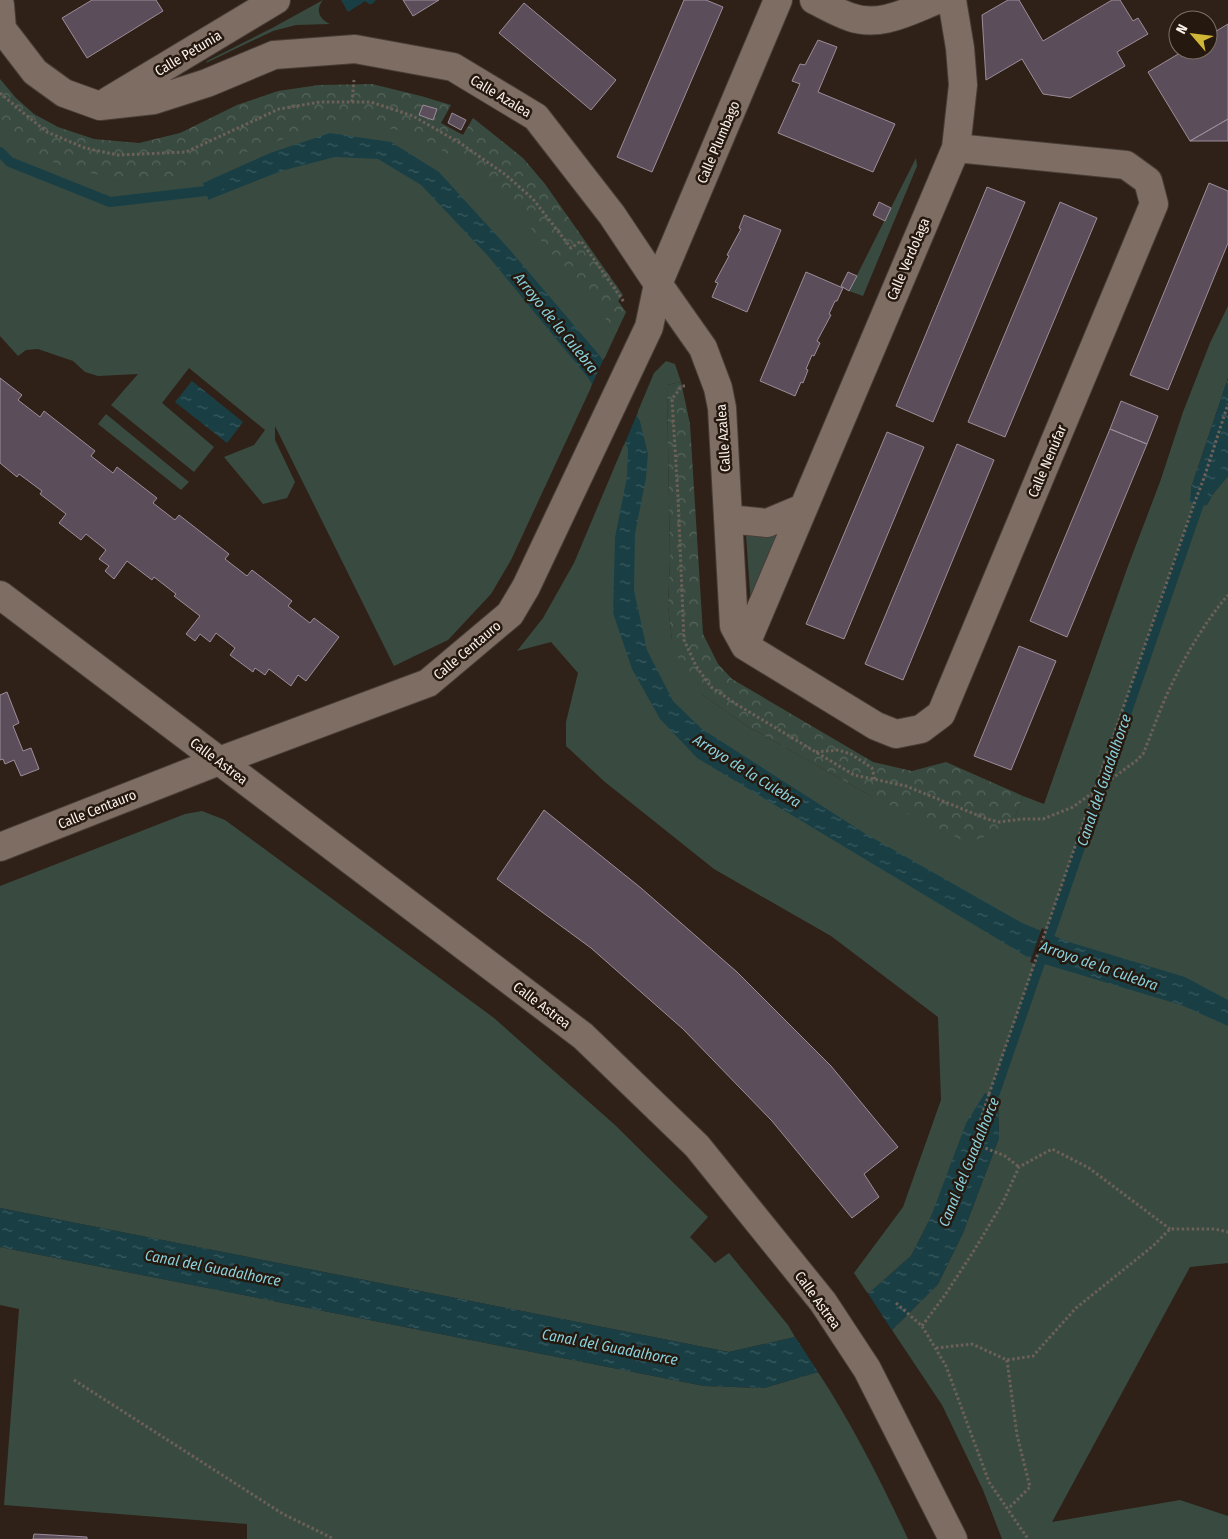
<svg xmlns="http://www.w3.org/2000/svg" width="1228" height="1539" viewBox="0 0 1228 1539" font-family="'Fira Sans Condensed',sans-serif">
  <defs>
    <pattern id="park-crowns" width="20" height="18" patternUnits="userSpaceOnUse" patternTransform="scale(1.25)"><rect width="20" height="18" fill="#394b40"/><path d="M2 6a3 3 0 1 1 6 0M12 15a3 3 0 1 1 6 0" fill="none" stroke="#57655c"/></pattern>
    <pattern id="water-ripples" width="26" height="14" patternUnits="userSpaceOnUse" patternTransform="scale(1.25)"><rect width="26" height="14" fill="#193f45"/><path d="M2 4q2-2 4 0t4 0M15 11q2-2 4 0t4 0" fill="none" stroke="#3b5b60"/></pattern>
  </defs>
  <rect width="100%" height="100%" fill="#2f2118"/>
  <path fill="#394b40" d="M323,0c-8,10 -4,19 7,24l-34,1 -23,6 -67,32 1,-2 67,-34z
    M0,100l80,53 249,-39 45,-2 83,37 169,163 -115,248 -20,34 -43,46 -54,26 -119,-240v14l20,42 -8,16 -24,6 -39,-47 30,-12 11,-15 -76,-62 -27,35 52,44 -20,25 -83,-67 27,-31 -40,2 -13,-4 -12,-11 -35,-12 -12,1 -8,6 -18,-20z
    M916,158l1,8 -54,130 -14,-5z
    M1228,306v72l-37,110 16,17 6,-11 15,-18v787l-38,4 -138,255 128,-22 48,16v23h-226l-19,-49 -41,-85 -50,-75 46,-46 25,-51 36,-95 -1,-40 -9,-4 -59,125 -19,37 -43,38 -14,-21 49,-66 38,-107 -3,-83 -107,-81 -117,-67 -109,-87 -39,-36v-24l12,-49 -27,-31 -34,9 26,-33 31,-55 80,-190 12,-12 9,3 6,18 -14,3 3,175 -2,46 4,34 31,55 44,31 124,70 142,26 10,-26 21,8 84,-238 32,-84 23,-70 27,-69z
    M106,414l83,68 -8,8 -83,-66z
    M786,526l-35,80 -5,-71 3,-5z
    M202,811l23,9 269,198 121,107 93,92 -18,20 25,26 14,-10 59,72 7,12 -66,15 -729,-144v-322l185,-72z
    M0,1247l704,139 60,2 54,-16c34,52 64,111 90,167h-661v-15l-243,-19 15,-196 -19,-4z"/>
  <path fill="url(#park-crowns)" d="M0,79l16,19 18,16 24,13 36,12 45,4 41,-10 57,-28 41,-14 41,-6 53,-1 49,12 30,9 -10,18 22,12 10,-17 50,40 22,26 78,111 -5,6 8,11 -10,19 -115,-139 -48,-35 -41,-25 -40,-6 -49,-1 -127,45 -25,7 -41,3 -64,-11 -41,-22 -25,-19z
    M681,382l9,42 13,210 15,30 14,15 141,83 39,9 34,-9 77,34 -10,26 -16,10 -17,7 -16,2 -93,-45 -124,-70 -44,-31 -20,-23 -11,-32 -4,-34 2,-46 -3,-175z"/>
  <path fill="url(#water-ripples)" d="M341,0h35l-4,4h-3l-4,-3 -17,11z
    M330,133l61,9 48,30 71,78 90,106 40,65 8,33 -2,24 -11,56 -1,56 13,60 26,51 29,28 164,105 156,89 47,19 116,35 43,23v26l-47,-21 -147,-44 -337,-203 -37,-39 -28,-50 -19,-56 2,-76 12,-60 1,-29 -39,-69 -101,-123 -67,-71 -43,-26 -43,-2 -54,14 -73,29 -5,-17 67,-30z
    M1228,378v98l-15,18 -6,11 -5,1 -12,-4 1,-14z
    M192,381l51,41 -16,21 -52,-41z
    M985,1093l13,5 1,40 -36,95 -25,51 -46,46 -42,30 -32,12 -54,16 -60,-2 -704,-139v-39l729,144 66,-15 40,-19 33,-24 43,-38 19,-37 36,-96z"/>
  <path fill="#2f2118" d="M604,358l34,54 -14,33 -33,-58z
    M1042,928l12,6 -11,32 -13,-4z
    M867,1292l26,40 -42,30 -31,13 -26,-40 39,-19z"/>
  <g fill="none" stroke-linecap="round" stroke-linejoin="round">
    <path stroke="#193f45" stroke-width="10" d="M0,152l10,10 100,40 96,-11 12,-4
      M989,1110l214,-618"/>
  </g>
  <path fill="#5b4d59" stroke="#9c8d9a" d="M92,0h64l7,11 -76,47 -25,-40z
    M403,0h36l-26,16z
    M684,0h22l17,7 -71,165 -35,-15z
    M1008,0h11l24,41 69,-41h8l13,21 5,-3 10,16 -31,18 8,14 -55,32 -27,-4 -21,-35 -36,21 -4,-65z
    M524,3l92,77 -25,30 -92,-77z
    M1228,24v95l-38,22 -42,-69 37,-22h23v-14z
    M818,40l19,7 -19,45 77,32 -22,48 -95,-39 22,-49 -8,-3 8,-17 5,1z
    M423,105l14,4 -4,11 -14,-5z
    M452,113l14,7 -5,10 -13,-7z
    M1228,119v22h-38z
    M1209,183l19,8v52l-60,147 -38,-15z
    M987,187l38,15 -92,220 -37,-16z
    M879,202l12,6 -6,13 -12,-6z
    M1060,202l37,16 -92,219 -37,-15z
    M744,215l37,15 -34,82 -35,-15 6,-14 -3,-1 14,-26 -2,-1 14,-26 -2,-1z
    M806,272l37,16 -6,13h-2l-6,13 2,1 -14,26 3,2 -6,13 -2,-1 -6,14 2,1 -5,13 -2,-1 -6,14 -35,-15z
    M848,272l9,4 -8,15 -8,-5z
    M0,378l22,17 -4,5 22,17 4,-6 51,40 -4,5 22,17 4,-6 40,31 -4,5 22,17 4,-5 50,39 -4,5 22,17 5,-6 40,31 -4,5 22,17 4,-5 25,19 -33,44 -8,-6 -7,11 -22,-17 -4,6 -10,-7 -2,4 -23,-17 5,-7 -19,-15 -6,9 -10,-8 -5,7 -9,-7 14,-18 -26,-20 2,-2 -22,-17 -2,3 -25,-19 -13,18 -9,-8 4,-5 -10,-7 7,-9 -20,-16 -5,6 -22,-17 7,-9 -26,-20 2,-3 -23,-17 -2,3 -17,-14z
    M1121,401l37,15 -11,28 -37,-15z
    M1110,429l37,15 -80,193 -37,-16z
    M887,432l37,15 -80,192 -38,-15z
    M957,444l37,16 -91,220 -38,-16z
    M1019,646l37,15 -45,109 -37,-14z
    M7,692l12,31 -6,3 10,25 8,-3 8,21 -18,7 -7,-16 -9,4 -2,-5 -3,1v-65z
    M544,810l97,78 96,84 94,94 67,81 -34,27 15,23 -27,21 -80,-97 -89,-92 -92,-81 -94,-69z
    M34,1534l53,3v2h-54z"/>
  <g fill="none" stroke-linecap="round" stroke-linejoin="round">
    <defs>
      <path id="minor" d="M814,0c12,6 24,13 36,17 30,11 59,-6 87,-17
        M0,5l2,24 33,43 29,21 36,13 54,-6 53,-17 67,-28 81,-6 98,18 83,50 76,98 46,69 45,64 15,40 4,20 12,218 11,20 131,80 20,8 25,-5 20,-15 213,-510 -6,-23 -22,-16 -170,-17
        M108,101l168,-101
        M728,519l39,4 36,-15
        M745,646l211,-498 7,-63 -3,-37 -8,-48
        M0,847l219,-86 209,-78 82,-69 16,-27 123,-260 9,-43 120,-284"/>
      <path id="tertiary" d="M0,595l583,441 114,110 126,156 44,67 86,170"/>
    </defs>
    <use href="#minor" stroke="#483d37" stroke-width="30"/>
    <use href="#tertiary" stroke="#483d37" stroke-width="30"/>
    <path stroke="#6d6058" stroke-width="3" stroke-dasharray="2.5 2.5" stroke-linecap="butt" d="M0,93l21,18 26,21 38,16 33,7 68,-3 93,-43 41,-7h51l42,14 47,27 46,32 27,24 38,49 10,-7 43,61
      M352,102l2,-22
      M685,386h-3l-10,13 6,98 6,143 12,26 15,21 25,17 118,71 52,11 81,33 12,3 23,-3h21l30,-12 63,-46 7,-7c9,-21 16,-43 26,-64 16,-34 35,-67 59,-95
      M1194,504l10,-26 24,-74
      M816,752l22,-2 13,4 21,14 3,12
      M989,1094l-16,49 32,13 14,11
      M896,1303l26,23 24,40 43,116 39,57
      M922,1326l23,-31 30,-46 28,-47 16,-35 33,-18 37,19 81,61
      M936,1348l36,-4 35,16 26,-4 43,-48 77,-62 17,-17h45l13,3
      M1007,1360l10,75 13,52 -22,22
      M74,1380l209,134 51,25"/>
    <use href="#minor" stroke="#7d6d62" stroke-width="28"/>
    <use href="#tertiary" stroke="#7d6d62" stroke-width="28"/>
    <path stroke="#6d6058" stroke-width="3" stroke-dasharray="2.5 2.5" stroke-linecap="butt" d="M989,1094l205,-590"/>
  </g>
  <g text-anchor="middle" stroke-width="5" stroke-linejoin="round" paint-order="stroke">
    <g font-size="14" fill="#fbf1eb" stroke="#25180f">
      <text transform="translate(188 53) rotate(-31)" y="5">Calle Petunia</text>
      <text transform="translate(501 96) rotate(31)" y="5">Calle Azalea</text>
      <text transform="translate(718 142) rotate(-67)" y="5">Calle Plumbago</text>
      <text transform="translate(908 259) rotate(-67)" y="5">Calle Verdolaga</text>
      <text transform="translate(723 438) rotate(-94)" y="5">Calle Azalea</text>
      <text transform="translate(1047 461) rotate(-67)" y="5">Calle Nenúfar</text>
      <text transform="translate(467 650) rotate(-40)" y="5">Calle Centauro</text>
      <text transform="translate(219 761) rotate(37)" y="5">Calle Astrea</text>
      <text transform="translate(97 809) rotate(-22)" y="5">Calle Centauro</text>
      <text transform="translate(542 1005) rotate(37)" y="5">Calle Astrea</text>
      <text transform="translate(818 1300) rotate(54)" y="5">Calle Astrea</text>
    </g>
    <g font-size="15" font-style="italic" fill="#88d0dc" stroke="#25180f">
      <text transform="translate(556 323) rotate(51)" y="5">Arroyo de la Culebra</text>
      <text transform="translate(747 771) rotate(32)" y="5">Arroyo de la Culebra</text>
      <text transform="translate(1104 780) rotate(-71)" y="5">Canal del Guadalhorce</text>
      <text transform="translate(1099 966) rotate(19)" y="5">Arroyo de la Culebra</text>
      <text transform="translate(969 1162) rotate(-68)" y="5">Canal del Guadalhorce</text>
      <text transform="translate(213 1268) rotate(11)" y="5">Canal del Guadalhorce</text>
      <text transform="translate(610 1347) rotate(11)" y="5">Canal del Guadalhorce</text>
    </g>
  </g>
  <g transform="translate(1193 35) rotate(298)"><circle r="24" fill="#25180f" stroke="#7b6f67"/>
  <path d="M0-4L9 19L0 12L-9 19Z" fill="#d1b736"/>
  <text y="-8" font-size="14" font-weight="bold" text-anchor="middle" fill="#fbf1eb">N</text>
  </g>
</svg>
